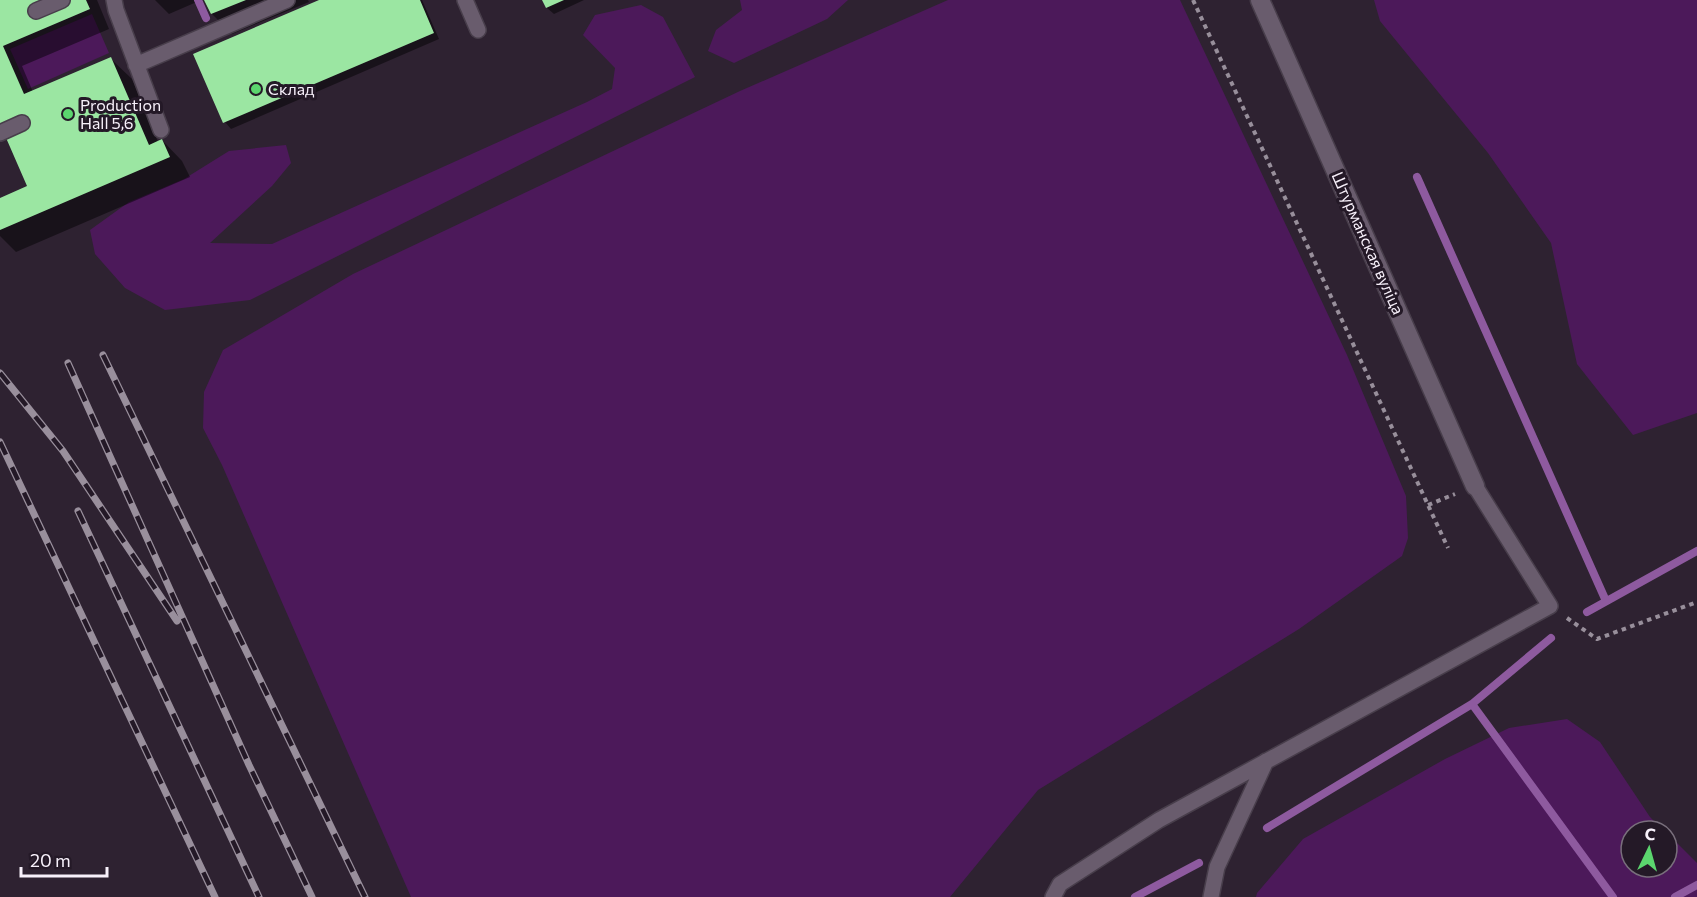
<svg xmlns="http://www.w3.org/2000/svg" width="1697" height="897" viewBox="0 0 1697 897" font-family="Commissioner,sans-serif">
  <rect width="100%" height="100%" fill="#2e2231"/>
  <path fill="#4c195a" d="M740,0h108l-21,19 -93,44 -26,-12 8,-21 26,-20z
    M948,0h232l167,355 59,141 2,42 -6,18 -103,73 -261,161 -88,107h-539l-189,-432 -19,-37 1,-36 19,-42 130,-76 387,-183z
    M1374,0h323v413l-64,22 -56,-71 -26,-121 -63,-90 -108,-132z
    M641,5l22,12 32,60 -445,223 -85,10 -40,-22 -30,-34 -5,-24 39,-28 55,-23 45,-28 57,-6 5,18 -19,23 -62,57 62,1 315,-142 25,-13 3,-21 -32,-33 12,-20z
    M92,14l17,39 -81,36 -18,-40z
    M1567,719l33,23 50,75 14,14h-33v36h36v-34l30,30v34h-441l1,-4 46,-54 142,-80 64,-31z"/>
  <path fill="#0007" d="M0,0h97l12,29 -87,37 11,26 78,-33 21,20 26,63 4,-2 20,21 8,16 -174,75 -16,-16v-37l29,-12 -29,-66z
    M155,0h44v1l-30,13z
    M206,0h102l1,2 -77,32 -20,-20z
    M323,0h99l17,39 -208,90 -6,-7 -30,-67z
    M544,0h40l-30,14 -7,-6z"/>
  <g fill="none" stroke-linecap="round" stroke-linejoin="round">
    <path stroke="#8e5a9f" stroke-width="8" d="M198,0l8,18
      M1417,177l189,424
      M1587,612l110,-61
      M1472,704l141,193
      M1267,828l205,-124 79,-66
      M1135,897l64,-34
      M1675,897l22,-12"/>
  </g>
  <path fill="#9be6a2" d="M0,0h86l4,9 -87,37 21,48 87,-37 38,88 13,-6 8,18 -170,73v-32l27,-12 -27,-62z
    M204,0h42l-35,14z
    M319,0h101l14,33 -211,90 -30,-69z
    M542,0h22l-18,8z"/>
  <g fill="none" stroke-linecap="round" stroke-linejoin="round">
    <defs>
      <path id="lane" d="M114,0l2,10 45,120
        M465,0l13,30
        M36,11l26,-11
        M136,65l151,-65
        M0,133l22,-10
        M1053,897l7,-13 99,-64 391,-214 -75,-120
        M1211,897l6,-30 49,-106"/>
      <path id="street" d="M1260,0l215,486"/>
    </defs>
    <use href="#lane" stroke="#483e4b" stroke-width="18"/>
    <use href="#street" stroke="#483e4b" stroke-width="21"/>
    <path stroke="#988f9b" stroke-width="4" stroke-dasharray="4.5 4.5" stroke-linecap="butt" d="M1193,0l255,548
      M1428,505l27,-11
      M1567,618l30,21 100,-37"/>
    <use href="#lane" stroke="#695c6d" stroke-width="15"/>
    <use href="#street" stroke="#695c6d" stroke-width="18"/>
    <defs>
      <path id="rail" d="M103,355l262,542
        M68,363l181,402 63,132
        M0,373l63,78 114,170
        M0,442l215,455
        M78,511l181,386"/>
    </defs>
    <use href="#rail" stroke="#998f9c" stroke-width="7"/>
    <use href="#rail" stroke="#241927" stroke-width="4.5" stroke-dasharray="14" stroke-linecap="butt"/>
  </g>
  <g fill="#5bd56e" stroke="#241927" stroke-width="2">
    <circle cx="256" cy="89" r="6"/>
    <circle cx="68" cy="114" r="6"/>
  </g>
  <g text-anchor="middle" stroke-width="6" stroke-linejoin="round" paint-order="stroke">
    <g font-size="16" fill="#f8f1fb" stroke="#241927" text-anchor="start">
      <text x="268" y="95">Склад</text>
      <text x="80" y="111">Production<tspan x="80" dy="18">Hall 5,6</tspan></text>
    </g>
    <g font-size="16" fill="#f8f1fb" stroke="#241927">
      <text transform="translate(1368 243) rotate(66)" y="6">Штурманская вуліца</text>
    </g>
  </g>
  <g transform="translate(1649 849) rotate(5)"><circle r="28" fill="#241927" stroke="#796f7c" stroke-width="1.5"/>
  <path d="M0-4.5L10 22L0 15L-10 22Z" fill="#5bd56e"/>
  <text y="-9" font-size="16" font-weight="bold" text-anchor="middle" fill="#f8f1fb">С</text>
  </g>
  <path d="M21 867v9h86v-9" fill="none" stroke="#f8f1fb" stroke-width="3"/>
  <text x="30" y="867" font-size="18" fill="#f8f1fb" stroke="#241927" stroke-width="4.5" paint-order="stroke">20 m</text>
</svg>
